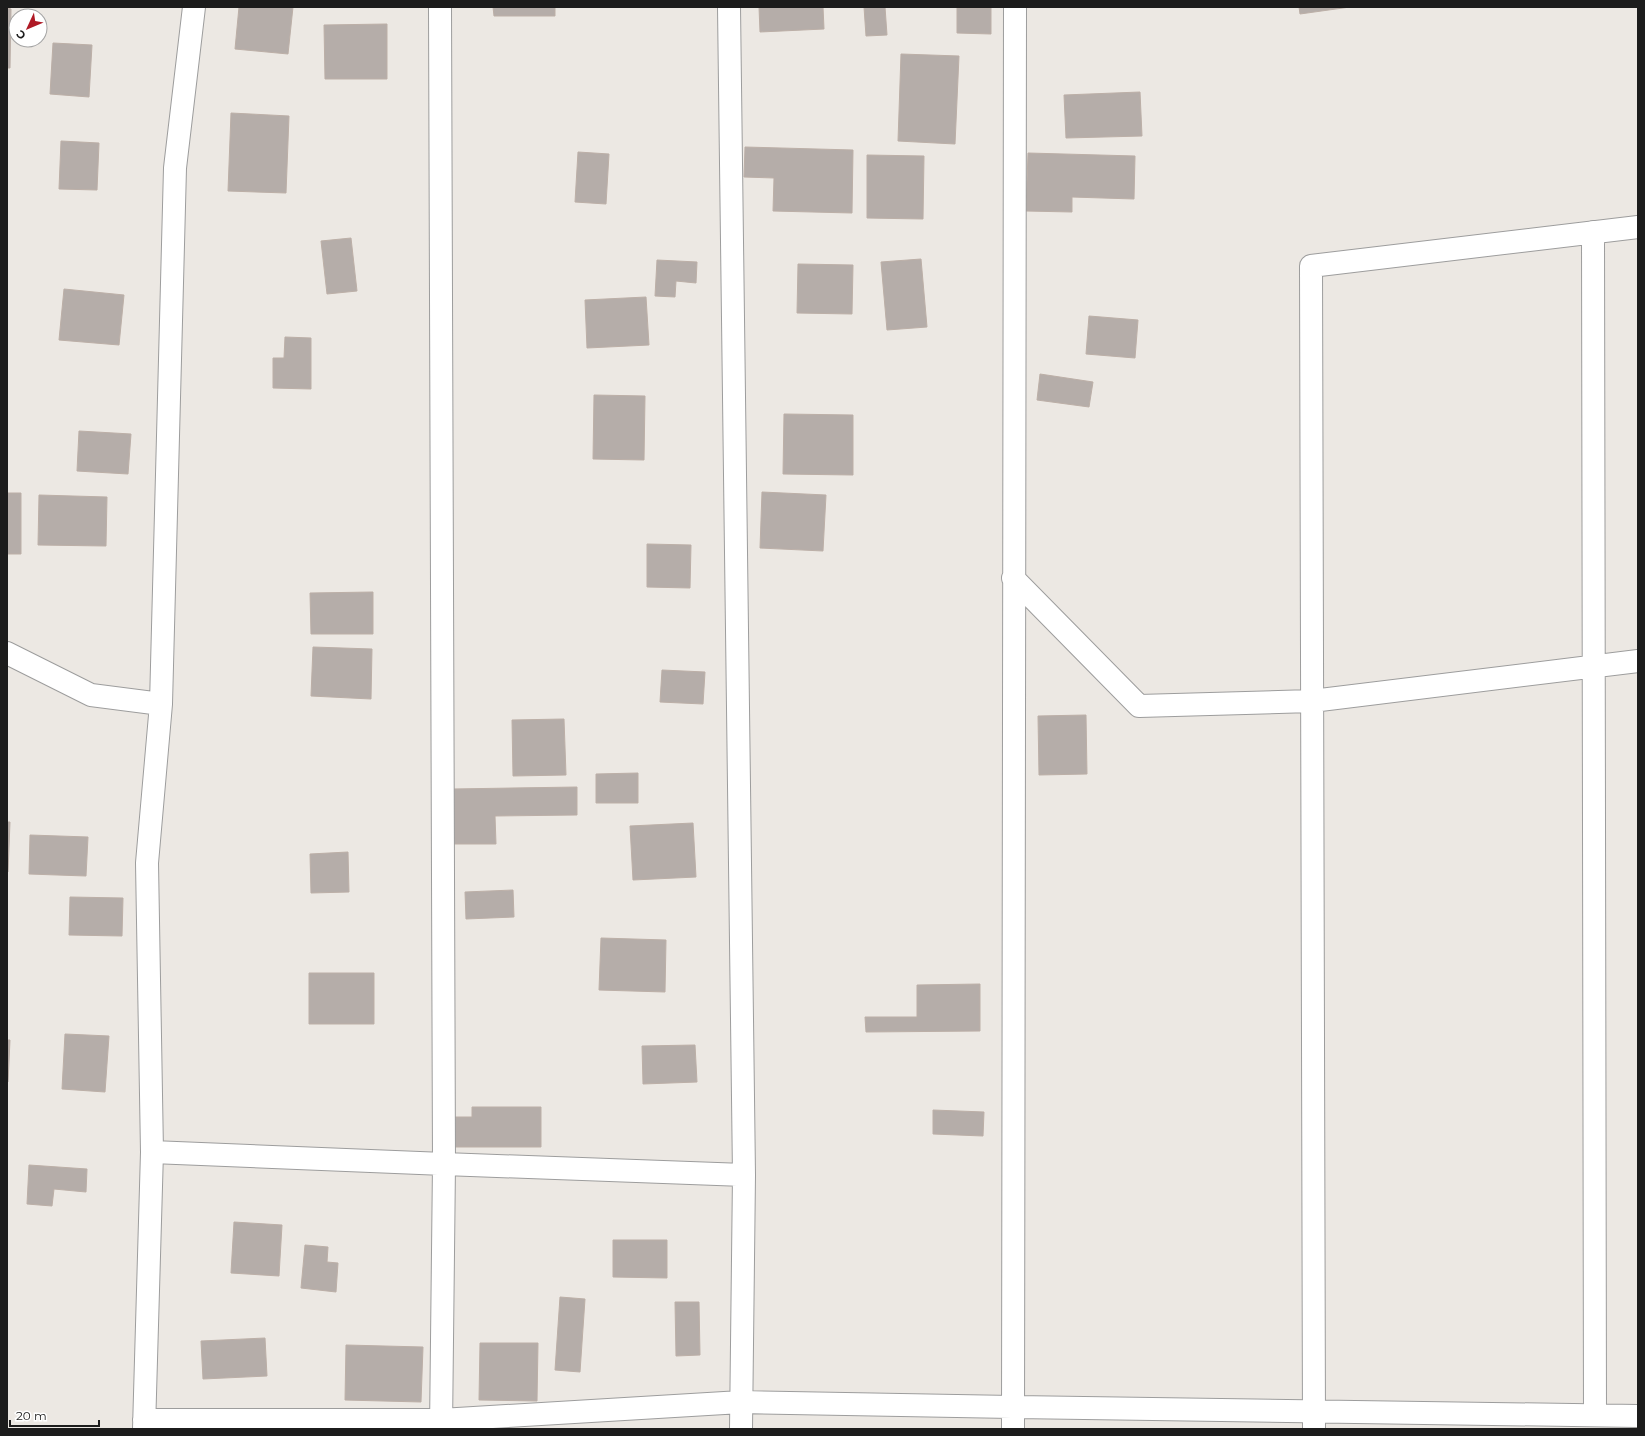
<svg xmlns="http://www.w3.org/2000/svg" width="1645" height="1436" viewBox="0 0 1645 1436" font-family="Montserrat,sans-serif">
  <rect width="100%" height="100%" fill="#ece8e3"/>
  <path fill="#b5ada9" stroke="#bcafa7" d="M239,7h54l-5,47 -53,-5z
    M493,7h62v9h-61z
    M759,7h64l1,22 -64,3z
    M864,7h21l2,28 -21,1z
    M1299,7h51l-50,7z
    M7,8l4,1 -1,59h-3z
    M957,8h34v26l-34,-1z
    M387,24v55h-62l-1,-54z
    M53,43l39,2 -3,52 -39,-3z
    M901,54l58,2 -4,88 -57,-3z
    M1140,92l2,44 -76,2 -2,-43z
    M231,113l58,3 -3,77 -58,-2z
    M61,141l38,2 -2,47 -38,-1z
    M745,147l108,3 -1,63 -79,-2 1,-33 -30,-1z
    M578,152l31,2 -3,50 -31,-2z
    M1028,153l107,3 -1,43 -62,-2v15l-46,-1z
    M867,155l57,1 -1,63 -56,-1z
    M351,238l6,53 -30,3 -6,-53z
    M921,259l6,68 -40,3 -6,-68z
    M657,260l40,2 -1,21 -20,-2 -1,16 -20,-1z
    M798,264l55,1 -1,49 -55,-1z
    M64,289l60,6 -5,50 -60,-5z
    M646,297l3,48 -62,3 -2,-48z
    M1089,316l49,4 -3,38 -49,-4z
    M285,337l26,1v51l-38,-1v-30h11z
    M1040,374l53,8 -4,25 -52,-7z
    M594,395l51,1 -1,64 -51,-1z
    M784,414l69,1v60l-70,-1z
    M79,431l52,3 -3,40 -51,-3z
    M762,492l64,3 -3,56 -63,-3z
    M7,493h14v61h-14z
    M39,495l68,2 -1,49 -68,-1z
    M647,544l44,1 -1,43 -43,-1z
    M373,592v42h-62l-1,-41z
    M313,647l59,2 -1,50 -60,-3z
    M662,670l43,2 -2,32 -43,-2z
    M1086,715l1,59 -48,1 -1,-59z
    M564,719l2,56 -53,1 -1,-56z
    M638,773v30h-42v-29z
    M577,787v28l-82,1 1,28h-44v-55z
    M7,822h3l-2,50h-1z
    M693,823l3,54 -63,3 -3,-54z
    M30,835l58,2 -2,39 -57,-2z
    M348,852l1,40 -38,1 -1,-39z
    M513,890l1,27 -48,2 -1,-27z
    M70,897l53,1 -1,38 -53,-1z
    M601,938l65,2 -1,52 -66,-2z
    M309,973h65v51h-65z
    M980,984v47l-114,1 -1,-15h52v-32z
    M65,1034l44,2 -4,56 -43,-3z
    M7,1040h3l-2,42h-1z
    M695,1045l2,37 -54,2 -1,-38z
    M472,1107h69v40h-89v-30h20z
    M933,1110l51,2 -1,24 -50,-2z
    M29,1165l58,4 -1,23 -32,-3 -2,17 -25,-2z
    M234,1222l48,3 -3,51 -48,-3z
    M613,1240h54v38l-54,-1z
    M305,1245l23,2 -1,15 11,1 -2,29 -35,-4z
    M560,1297l25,2 -5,73 -25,-2z
    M675,1302h24l1,53 -24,1z
    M265,1338l2,38 -64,3 -2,-38z
    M480,1343h58l-1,58 -58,-1z
    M346,1345l77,2 -2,55 -76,-2z"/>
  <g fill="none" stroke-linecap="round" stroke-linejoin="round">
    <defs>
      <path id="street" d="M194,7l-19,161 -14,536 -14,159 5,289 292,12 -4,-1157
        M729,7l15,1168 -3,254
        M1593,232l2,1183
        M1013,578l126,128 173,-5 326,-40
        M7,653l84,42 70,9
        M144,1420h297l300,-18 271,5 626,9
        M144,1429l8,-277
        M441,1429l3,-265 300,11
        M1013,1429l2,-1422
        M1314,1429l-3,-1163 327,-39"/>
    </defs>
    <use href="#street" stroke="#9d9d9d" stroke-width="24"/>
    <use href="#street" stroke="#fff" stroke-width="22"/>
  </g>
  <rect width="1645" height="1436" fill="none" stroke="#1c1c1c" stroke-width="16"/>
  <g transform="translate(28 28) rotate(226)"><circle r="19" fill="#ffffff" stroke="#a4a4a4"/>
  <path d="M0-3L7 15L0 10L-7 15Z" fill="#af1925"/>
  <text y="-6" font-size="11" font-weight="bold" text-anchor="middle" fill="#1c1c1c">С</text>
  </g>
  <path d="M10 1420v6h89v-6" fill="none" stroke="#1c1c1c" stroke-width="2"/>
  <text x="16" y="1420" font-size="12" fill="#1c1c1c" stroke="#ffffff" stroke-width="3" paint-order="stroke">20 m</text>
</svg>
